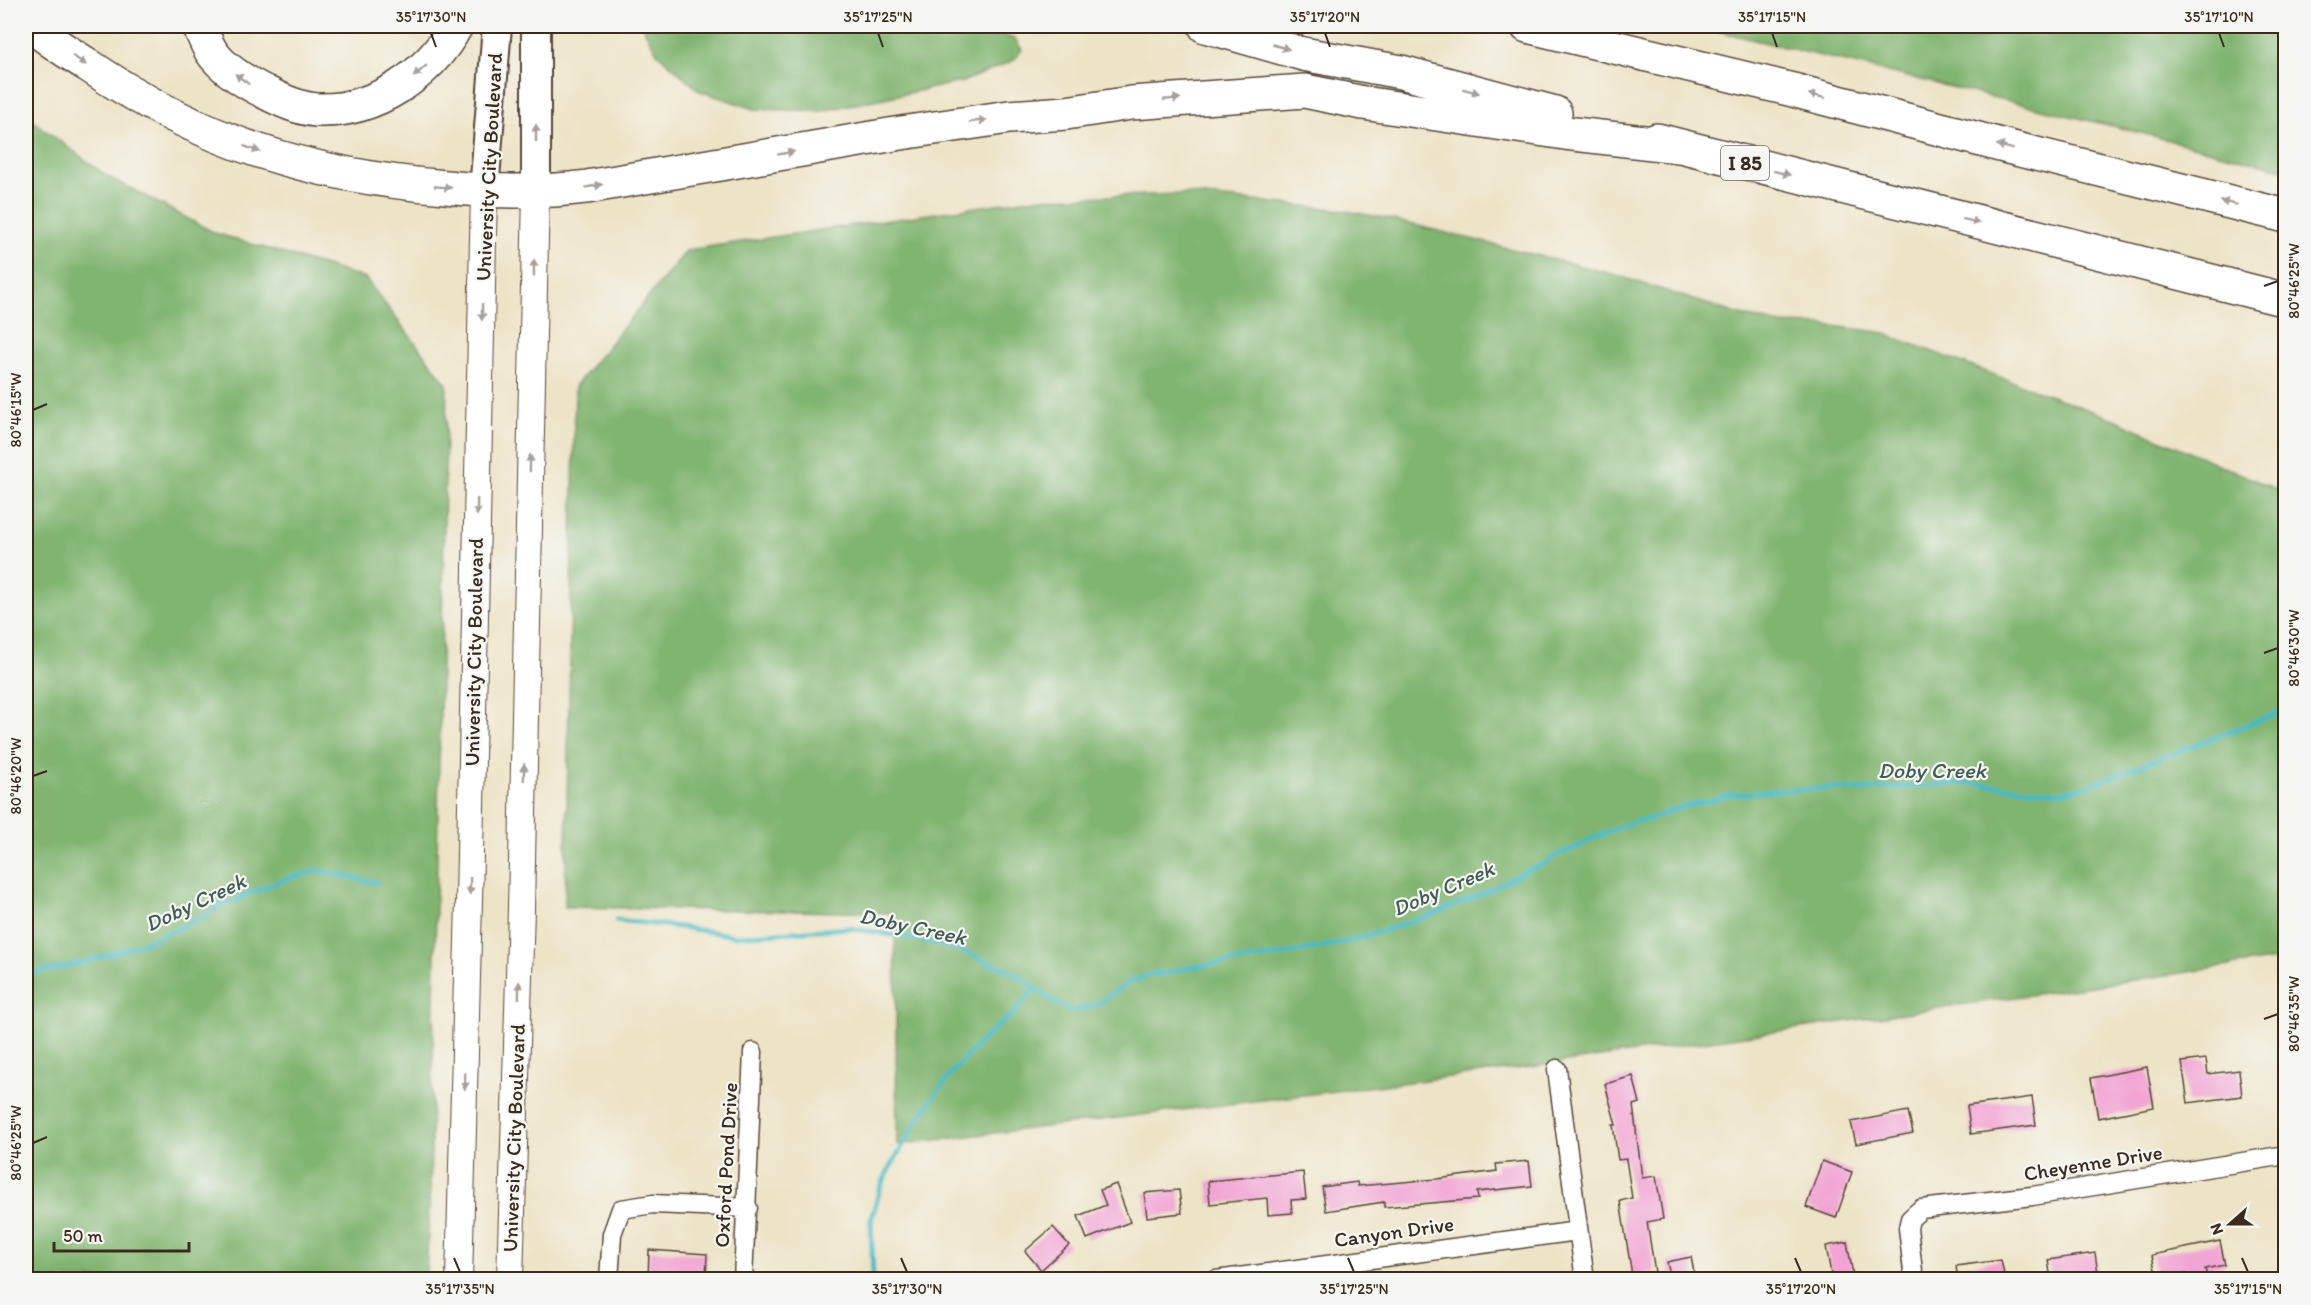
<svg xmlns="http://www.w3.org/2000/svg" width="2311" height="1305" viewBox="0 0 2311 1305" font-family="Itim,sans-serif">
  <rect width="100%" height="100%" fill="#f6f6f2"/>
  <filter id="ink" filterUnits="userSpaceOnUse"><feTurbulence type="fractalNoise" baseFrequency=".0167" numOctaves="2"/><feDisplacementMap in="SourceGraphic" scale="12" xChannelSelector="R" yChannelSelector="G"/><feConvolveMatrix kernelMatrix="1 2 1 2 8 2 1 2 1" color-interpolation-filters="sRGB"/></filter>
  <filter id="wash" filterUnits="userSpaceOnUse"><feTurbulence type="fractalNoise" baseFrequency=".008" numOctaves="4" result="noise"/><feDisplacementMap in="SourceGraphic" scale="24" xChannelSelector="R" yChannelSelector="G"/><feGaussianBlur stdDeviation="1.35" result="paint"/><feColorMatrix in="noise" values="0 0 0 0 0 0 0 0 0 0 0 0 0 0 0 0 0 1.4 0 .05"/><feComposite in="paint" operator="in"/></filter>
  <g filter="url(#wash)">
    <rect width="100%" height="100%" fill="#ede3c6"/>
    <path fill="#80b46f" stroke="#5e6f46" stroke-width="1.5" d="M642,26h328l45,13 7,11 -9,11 -51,21 -141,29 -67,-2 -54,-18 -43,-38z
      M1697,26h588v144l-140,-36z
      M26,116l81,60 108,57 150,45 82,106 -17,811 -4,84h-400z
      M1186,194l148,15 52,9 227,56 131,42 37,8 43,1 56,7 236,88 169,73v465l-754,109 -634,78 -2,-232 -330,-6 10,-521 112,-136 349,-52z"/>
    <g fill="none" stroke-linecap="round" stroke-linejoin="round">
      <path stroke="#4ab9c1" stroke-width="5" d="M616,920l64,7 56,9 113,-8 68,11 40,10 55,23 45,32 15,7 26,-7 33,-23 26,-8 7,1 26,-7 81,-10 79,-16 82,-26 48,-20 47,-25 19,-7 11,-8 25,-10 11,-7 43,-17 14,-2 29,-11 52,-13 40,-4 63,-3 22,2 111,-7 95,9 26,-6 198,-76
        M26,974c59,-8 117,-29 171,-54 13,-5 26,-20 41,-19l5,-5 43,-17 32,-9 59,13
        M873,1280l-2,-60 9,-31 9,-20 32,-54 33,-45 30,-32 32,-27 19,-23"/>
    </g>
    <g id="blocks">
      <path fill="#f2a5d4" d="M2206,1059l2,15 31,-4 3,26 -54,7 -6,-41z
        M2147,1067l7,40 -56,11 -7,-40z
        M1633,1076l7,27 -7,2 9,73 14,-2 7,43 -16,3 8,50 -23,3 -12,-74 12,-3 -6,-39 -8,1 -5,-35h3l-11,-41z
        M2032,1097l4,28 -65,9 -4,-28z
        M1908,1111l5,22 -57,11 -5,-22z
        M1529,1161l3,25 -55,6 1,7 -94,8v-5l-58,9 -4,-24 35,-5 1,4 79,-7 60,-8 -1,-7z
        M1822,1161l30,11 -16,46 -30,-11z
        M1303,1172l3,27 -15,1 1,13 -24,2 -1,-17 -57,6 -2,-23z
        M1116,1184l14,38 -43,17 -9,-23 28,-11 -6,-15z
        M1179,1190l3,23 -35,4 -3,-24z
        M1053,1227l16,18 -28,25 -16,-19z
        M2220,1241l5,24 -20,4 3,11h-21l-1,-6 -29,6 -5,-25z
        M1847,1242l7,38h-22l-6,-34z
        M649,1250l58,4 -1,26h-58z
        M2095,1253l4,27h-48l-3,-20z
        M1691,1257l4,20 -24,3 -4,-18z
        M2001,1260l4,20h-47l-2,-14z"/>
    </g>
  </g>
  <g filter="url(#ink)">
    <use href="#blocks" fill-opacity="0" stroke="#564637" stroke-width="1.5"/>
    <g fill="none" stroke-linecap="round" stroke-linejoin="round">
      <defs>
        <path id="street" d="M1557,1069l28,211
          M609,1280l3,-46 9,-25 32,-5 95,4
          M743,1280l10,-228
          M1216,1280l362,-49
          M1914,1280l-6,-52 2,-9 11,-10 111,-13 254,-41"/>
        <path id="secondary" d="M459,1280l10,-379 15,-710
          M510,1280l11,-371 15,-718"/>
        <path id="primary" d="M484,191l13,-165
          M536,191v-165"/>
        <path id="highway" d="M32,26c17,15 37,27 56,39 113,77 222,111 358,122 47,5 94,6 141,0l314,-54 108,-16 57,-4 65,-10 174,-12 58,12 202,30 114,13
          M199,26c4,8 7,17 12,25 11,17 36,32 54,41 15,8 36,17 52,18 58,2 112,-35 139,-84
          M1205,26l98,28 98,18 154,41
          M1527,26l266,64 215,57 278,69
          M1657,140l629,160"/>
      </defs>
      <use href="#street" stroke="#564637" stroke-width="21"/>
      <use href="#secondary" stroke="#564637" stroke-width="28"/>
      <use href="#primary" stroke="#564637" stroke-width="32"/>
      <use href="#highway" stroke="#564637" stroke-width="36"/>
      <use href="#street" stroke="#fff" stroke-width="18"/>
      <use href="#secondary" stroke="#fff" stroke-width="26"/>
      <use href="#primary" stroke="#fff" stroke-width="28"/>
      <use href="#highway" stroke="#fff" stroke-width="33"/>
    </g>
    <defs><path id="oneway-solid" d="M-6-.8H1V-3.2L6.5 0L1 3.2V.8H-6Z" transform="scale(1.5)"/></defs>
    <g fill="#a79f9a">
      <use href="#oneway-solid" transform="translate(1281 47) rotate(16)"/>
      <use href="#oneway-solid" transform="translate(79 60) rotate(34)"/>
      <use href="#oneway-solid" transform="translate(420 71) rotate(139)"/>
      <use href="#oneway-solid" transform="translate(242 79) rotate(-143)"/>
      <use href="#oneway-solid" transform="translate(1471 91) rotate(15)"/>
      <use href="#oneway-solid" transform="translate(1817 96) rotate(-166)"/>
      <use href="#oneway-solid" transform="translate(1172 99) rotate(-5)"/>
      <use href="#oneway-solid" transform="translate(978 121) rotate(-8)"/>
      <use href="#oneway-solid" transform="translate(536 133) rotate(-90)"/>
      <use href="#oneway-solid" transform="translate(2005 147) rotate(-165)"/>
      <use href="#oneway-solid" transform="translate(252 149) rotate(20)"/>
      <use href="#oneway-solid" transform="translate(786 153) rotate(-10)"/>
      <use href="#oneway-solid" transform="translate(1782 173) rotate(14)"/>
      <use href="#oneway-solid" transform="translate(594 186) rotate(-10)"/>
      <use href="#oneway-solid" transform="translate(443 187) rotate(5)"/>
      <use href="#oneway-solid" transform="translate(2229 203) rotate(-167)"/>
      <use href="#oneway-solid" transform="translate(1971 221) rotate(14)"/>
      <use href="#oneway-solid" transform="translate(534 268) rotate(-89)"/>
      <use href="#oneway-solid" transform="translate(482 312) rotate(91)"/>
      <use href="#oneway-solid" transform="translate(530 463) rotate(-89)"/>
      <use href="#oneway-solid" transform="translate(477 507) rotate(91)"/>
      <use href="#oneway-solid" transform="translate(524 772) rotate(-89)"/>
      <use href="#oneway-solid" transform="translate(470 886) rotate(91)"/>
      <use href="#oneway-solid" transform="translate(519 990) rotate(-89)"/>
      <use href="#oneway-solid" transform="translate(465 1081) rotate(92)"/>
    </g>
  </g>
  <path fill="none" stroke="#3b2a1e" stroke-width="2" d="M431,33l5,14M878,33l5,14M1325,33l5,14M1772,33l5,14M2219,33l5,14M2264,286l14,-5M33,410l14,-6M2264,653l14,-5M33,776l14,-5M2264,1019l14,-5M33,1143l14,-6M454,1258l6,14M901,1258l6,14M1348,1258l6,14M1795,1258l6,14M2242,1258l6,14"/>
  <g text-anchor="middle" stroke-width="4.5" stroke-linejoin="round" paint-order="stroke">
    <rect fill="#f6f6f2" stroke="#73675e" stroke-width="1.5" x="1721" y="146" width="48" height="34" rx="4.5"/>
    <g font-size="20" font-weight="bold" fill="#3b2a1e">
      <text x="1745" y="170">I 85</text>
    </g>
    <g font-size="21" fill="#3b2a1e" stroke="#f6f6f2">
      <text transform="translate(489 167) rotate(-87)" y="7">University City Boulevard</text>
      <text transform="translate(474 652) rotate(-89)" y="7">University City Boulevard</text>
      <text transform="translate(514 1138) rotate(-88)" y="7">University City Boulevard</text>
      <text transform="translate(2093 1163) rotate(-9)" y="7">Cheyenne Drive</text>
      <text transform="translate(726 1165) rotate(-87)" y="7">Oxford Pond Drive</text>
      <text transform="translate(1394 1232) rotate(-8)" y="7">Canyon Drive</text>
    </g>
    <g font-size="22" font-style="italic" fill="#405c57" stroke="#f6f6f2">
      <text x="1932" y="778">Doby Creek</text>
      <text transform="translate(1443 888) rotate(-23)" y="8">Doby Creek</text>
      <text transform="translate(195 902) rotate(-25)" y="8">Doby Creek</text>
      <text transform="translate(913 926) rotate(12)" y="8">Doby Creek</text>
    </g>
  </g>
  <rect width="2311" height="1305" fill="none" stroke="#f6f6f2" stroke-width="66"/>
  <g transform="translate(2230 1224) rotate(249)" stroke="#f6f6f2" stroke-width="4.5" paint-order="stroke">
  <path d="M0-4.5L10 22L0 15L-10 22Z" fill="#3b2a1e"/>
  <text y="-9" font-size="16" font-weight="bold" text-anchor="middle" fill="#3b2a1e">N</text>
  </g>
  <path d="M54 1242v9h135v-9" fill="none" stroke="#3b2a1e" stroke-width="3"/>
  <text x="63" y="1242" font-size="18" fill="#3b2a1e" stroke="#f6f6f2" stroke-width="4.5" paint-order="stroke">50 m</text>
  <rect x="33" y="33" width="2245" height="1239" fill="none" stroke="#3b2a1e" stroke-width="2"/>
  <g font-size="15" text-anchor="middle" fill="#3b2a1e">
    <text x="431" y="22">35°17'30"N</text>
    <text x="878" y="22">35°17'25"N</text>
    <text x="1325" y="22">35°17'20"N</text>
    <text x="1772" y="22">35°17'15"N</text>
    <text x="2219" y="22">35°17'10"N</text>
    <text transform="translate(2294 281) rotate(-90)" y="5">80°46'25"W</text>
    <text transform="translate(16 410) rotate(-90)" y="5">80°46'15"W</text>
    <text transform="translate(2294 648) rotate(-90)" y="5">80°46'30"W</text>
    <text transform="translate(16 776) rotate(-90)" y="5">80°46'20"W</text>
    <text transform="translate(2294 1014) rotate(-90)" y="5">80°46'35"W</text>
    <text transform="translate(16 1143) rotate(-90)" y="5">80°46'25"W</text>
    <text x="460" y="1294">35°17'35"N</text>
    <text x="907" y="1294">35°17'30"N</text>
    <text x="1354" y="1294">35°17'25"N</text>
    <text x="1801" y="1294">35°17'20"N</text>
    <text x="2248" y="1294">35°17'15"N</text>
  </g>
</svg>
